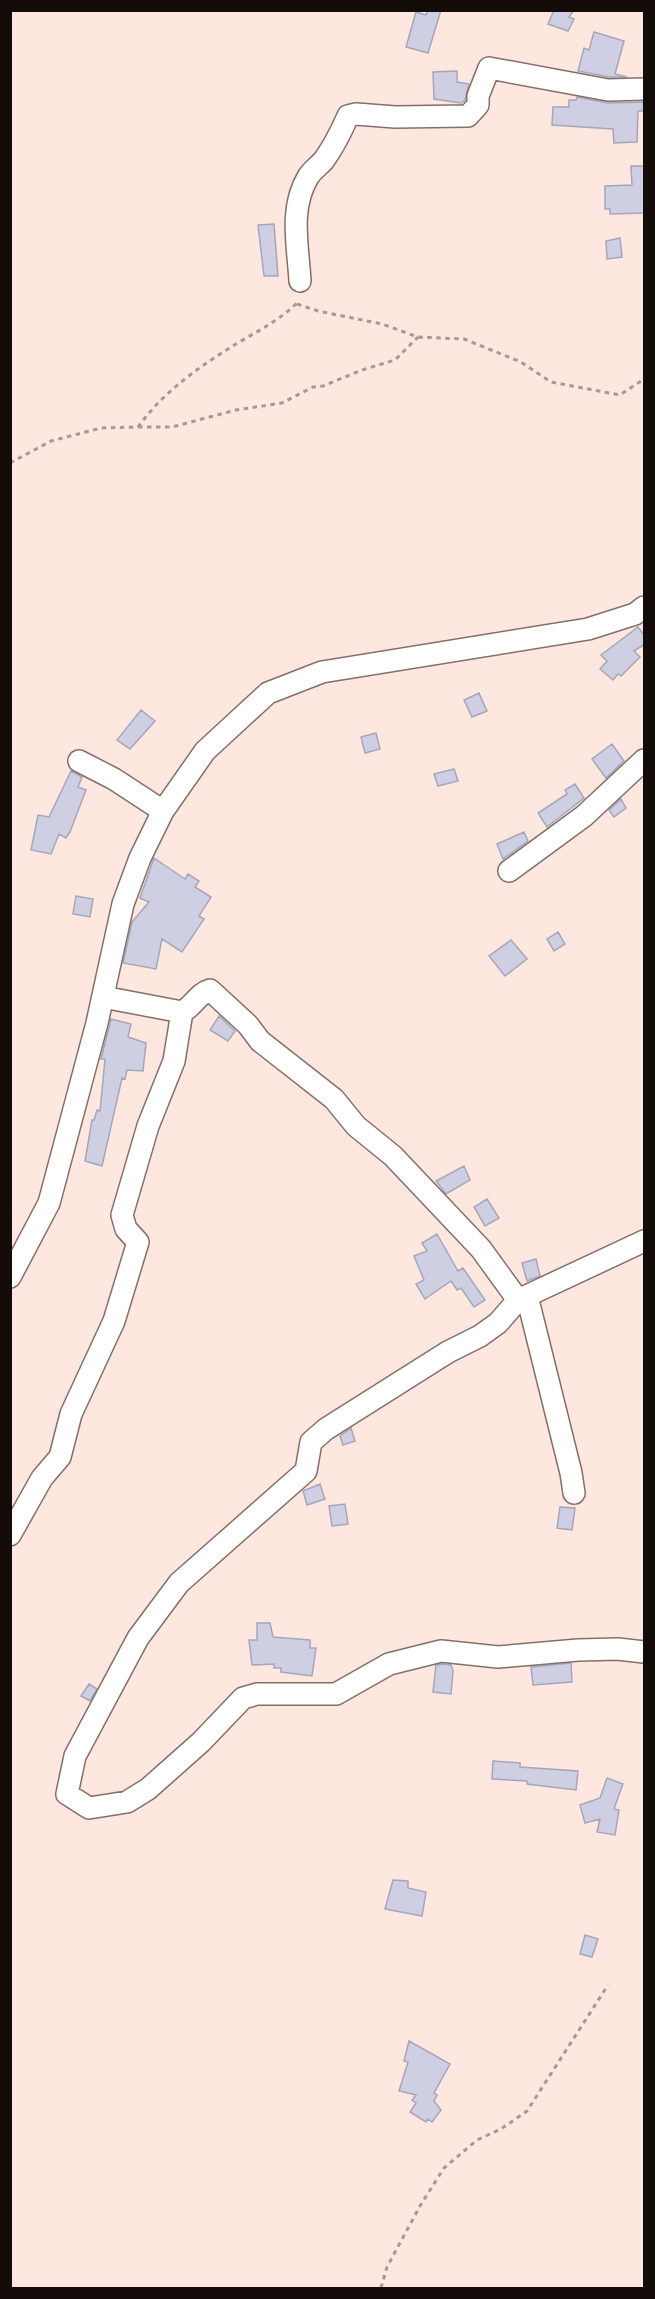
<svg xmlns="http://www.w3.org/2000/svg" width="655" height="2299" viewBox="0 0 655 2299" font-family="'Public Sans',sans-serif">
  <rect width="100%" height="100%" fill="#fee7de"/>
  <path fill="#cfcfe4" stroke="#a6a6ba" stroke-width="1.5" d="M428,10h13l-13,43 -22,-6 10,-35 10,3z
    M554,10h20l-5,7 5,2 -6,12 -20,-7z
    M594,32l30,9 -9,33 12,3h-18l-31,-6 6,-23 5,2z
    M457,71v11l12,2 -4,16 -4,3 -27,-4 -1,-27z
    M577,97l31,6 37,-1v9h-7l-1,31 -23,1 -1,-14 -61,-4 1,-18h16v-7h7z
    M631,166h14v47l-35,1v-5h-5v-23l27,-1z
    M274,224l4,52h-14l-6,-51z
    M620,238l2,19 -15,2 -1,-18z
    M638,627l7,9v8l-11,7 6,6 -19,19 -3,-2 -5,6 -13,-11 7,-8 -6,-6z
    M479,693l8,18 -15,6 -8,-17z
    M141,710l14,11 -25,28 -13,-9z
    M376,733l4,16 -15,4 -4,-16z
    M612,744l12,17 -18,17 -14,-19z
    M454,769l4,12 -20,5 -4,-12z
    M71,771l11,6 -4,10 8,3 -16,42 -4,6 -7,-4 -8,20 -20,-4 7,-35 11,2z
    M575,784l9,14 -37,29 -9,-14 29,-19 -2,-4z
    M621,799l5,9 -12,9 -5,-7z
    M524,832l4,9 -25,18 -6,-15z
    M154,858l31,21 3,-5 11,7 -4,6 16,10 -12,19 5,3 -22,33 -20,-13 -6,30 -33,-6 9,-41 17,-20 -9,-4z
    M76,896l17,3 -3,18 -17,-3z
    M558,932l7,12 -11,7 -7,-12z
    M511,940l16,19 -22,17 -16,-20z
    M219,1016l16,15 -7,10 -18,-11z
    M111,1019l20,5 -3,13 18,6 -3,28 -16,-1 -2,9 -3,-1 -20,88 -17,-5 7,-41h2l3,-10 3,1 5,-52h-4z
    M464,1166l6,14 -24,14 -10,-13z
    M487,1199l12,19 -14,8 -11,-19z
    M437,1234l21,37 5,-3 22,32 -11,7 -13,-19 -4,2 -6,-9 -26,18 -9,-15 8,-4 -10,-24 13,-5 -5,-8z
    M536,1259l4,17 -13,5 -5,-18z
    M351,1428l4,13 -12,4 -3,-9z
    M320,1484l5,15 -18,6 -4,-14z
    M345,1504l3,20 -16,2 -3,-20z
    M560,1507l15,1 -3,22 -15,-2z
    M257,1623h13l3,14 37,3v8h6l-4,28 -31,-4v-4h-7v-4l-22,1 -3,-25h8z
    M571,1663l1,19 -39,3 -2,-18z
    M442,1664l9,1 2,6 -2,23 -18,-2 3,-27z
    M89,1684l8,5 -7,12 -9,-5z
    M493,1761l27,2v4l58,4 -2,19 -49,-6v-3l-35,-2z
    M607,1778l16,6 -9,25 5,1 -4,25 -18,-3 3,-13 -15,4 -5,-18 20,-7z
    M393,1880l15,1v7l18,4 -4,24 -37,-7z
    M585,1935l13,4 -6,18 -12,-3z
    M409,2041l41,23 -16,29 3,2 -3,6 7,9 -9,12 -4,-3 -2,3 -16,-10 6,-9 -4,-3 4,-5 -17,-4 9,-29 -4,-1z"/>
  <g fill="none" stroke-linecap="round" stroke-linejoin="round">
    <defs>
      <path id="minor" d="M300,281c-2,-36 -11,-72 8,-104 4,-7 11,-11 16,-17 10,-14 17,-28 24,-44l8,-2 39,3 73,-1 10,-11v-9l11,-28 119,22 36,-1
        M79,761l35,18 49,32
        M509,871l75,-55 60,-56
        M103,997l79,15c12,-6 15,-18 28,-22l38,35 12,16 74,58 22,27 37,30 88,93 37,51
        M644,1241l-126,59 -20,23 -18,13 -32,16 -122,77 -15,13 -5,29 -127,112 -41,55 -63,118 -8,38 22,14 38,-6 21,-13 53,-47 42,-44 14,-4h79l53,-30 52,-13 57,6 80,-7 40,-1 26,3
        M10,1277l39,-74 48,-180 26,-119 17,-46 23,-47 42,-60 63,-58 54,-21 266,-43 47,-15 9,-7
        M527,1296l44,177 3,20
        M10,1535l32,-57 18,-21 11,-43 43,-93 24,-79 -12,-13 -4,-14 26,-89 26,-65 8,-49"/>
    </defs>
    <use href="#minor" stroke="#846f68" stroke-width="24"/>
    <path stroke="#a99891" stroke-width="3" stroke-dasharray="4.5 4.5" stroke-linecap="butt" d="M297,304l21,7 64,13 36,13 46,2 57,23 30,20 69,13 24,-16
      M138,427h34l64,-17 46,-7 31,-16 10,-1 39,-16 33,-10 23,-23
      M10,463l41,-22 50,-13 37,-1c25,-35 62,-61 98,-83 22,-13 44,-24 62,-42
      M381,2288l6,-21 33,-61 24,-38 33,-28 24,-11 26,-18 81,-126"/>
    <use href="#minor" stroke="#fff" stroke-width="21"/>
  </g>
  <rect width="655" height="2299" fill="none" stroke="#130c09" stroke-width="24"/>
</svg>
